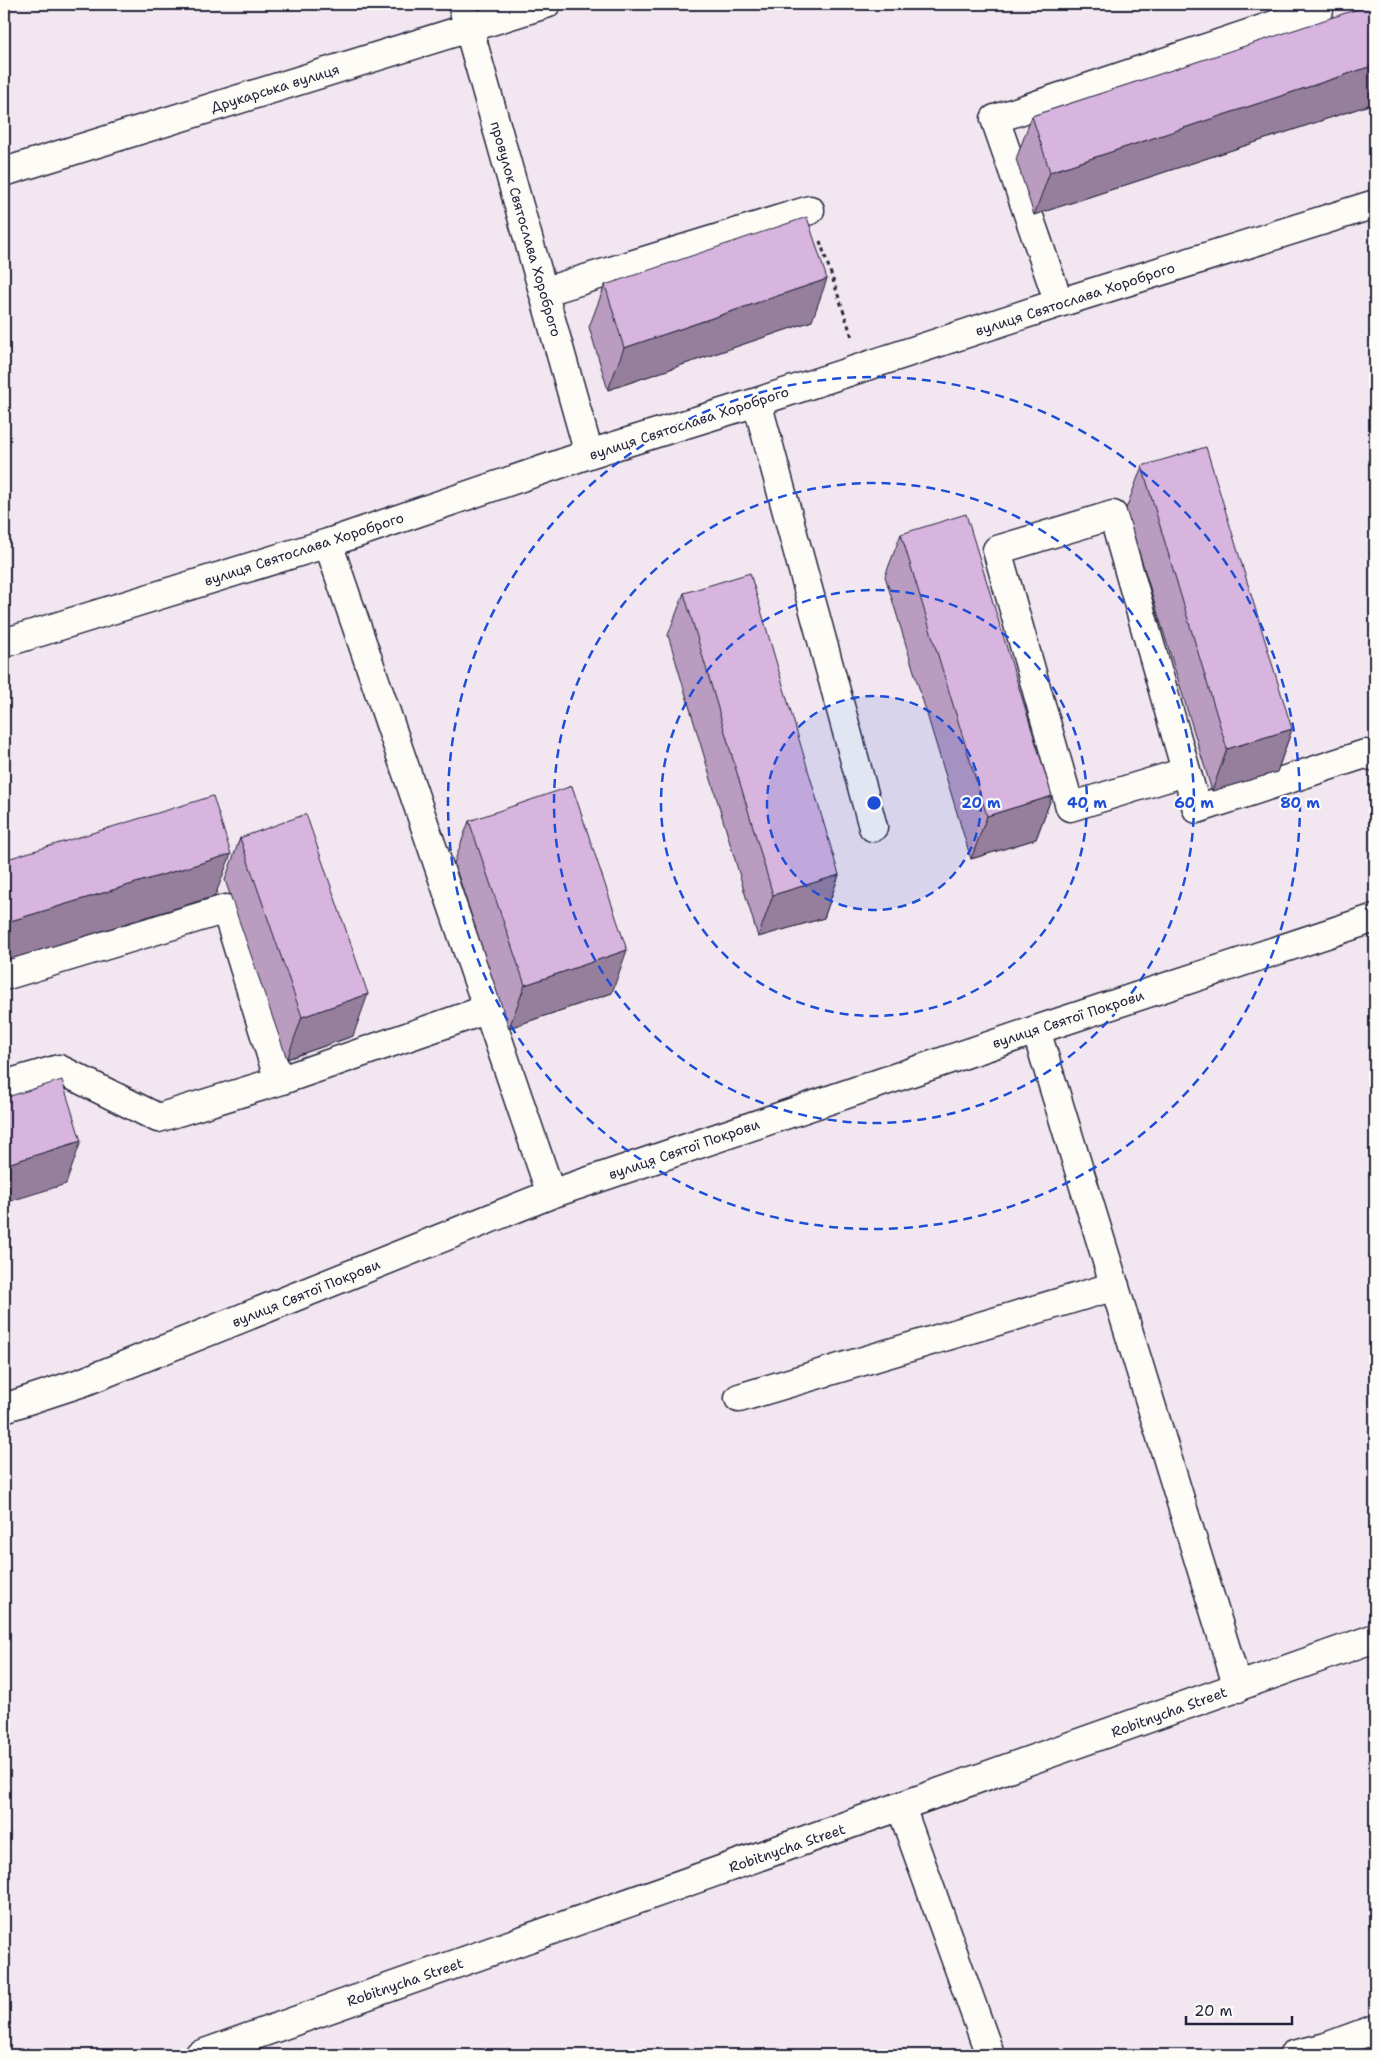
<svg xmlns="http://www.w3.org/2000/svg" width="1379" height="2059" viewBox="0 0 1379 2059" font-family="'Shantell Sans',sans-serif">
  <rect width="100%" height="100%" fill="#f2e7f0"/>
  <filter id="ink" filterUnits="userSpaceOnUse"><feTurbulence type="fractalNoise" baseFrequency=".02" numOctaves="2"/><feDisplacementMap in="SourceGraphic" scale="10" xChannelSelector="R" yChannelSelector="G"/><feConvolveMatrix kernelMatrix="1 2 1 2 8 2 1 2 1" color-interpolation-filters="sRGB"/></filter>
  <g filter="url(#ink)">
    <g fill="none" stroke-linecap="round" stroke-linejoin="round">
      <defs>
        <path id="minor" d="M462,4l127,450
          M4,172l542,-168
          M543,292l267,-82
          M1059,303l-64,-184 324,-109 -2,-6
          M757,402l116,425
          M328,543l223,651
          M4,643l324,-100 261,-89 168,-52 302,-99 316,-99
          M1185,772l-115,35 -73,-257 116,-35 84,294 168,-55 10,3
          M4,976l222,-67 53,172
          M1036,1030l202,658
          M4,1085l55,-16 99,49 121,-37 209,-72
          M739,1398l376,-112
          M4,1408l79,-26 468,-188 485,-164 339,-112
          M901,1807l89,248
          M199,2055l1176,-417
          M1293,2055l33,-8 49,-18"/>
      </defs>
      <use href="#minor" stroke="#22223b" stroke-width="31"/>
      <path stroke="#22223b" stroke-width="3" stroke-dasharray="4 4" stroke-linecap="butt" d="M820,241l32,96"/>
      <use href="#minor" stroke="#fdfcf7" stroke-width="28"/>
    </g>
    <path fill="#b99cc0" stroke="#22223b" d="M1375,4v99l-341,112 -18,-56 16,-43z
      M605,285l207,36 -204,69 -19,-63z
      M1142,466l150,263 -15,43 -65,19 -86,-282z
      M901,534l151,262 -16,43 -65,20 -86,-283z
      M684,593l155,282 -15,43 -66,19 -90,-302z
      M469,821l143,172 -103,35 -55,-165z
      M240,838l113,198 -66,23 -62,-179z"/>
    <path fill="#967f9c" stroke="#22223b" d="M1375,65v38l-341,112 16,-43z
      M827,279l-15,42 -204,69 16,-42z
      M1292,729l-15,43 -65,19 15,-42z
      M1052,796l-16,43 -65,20 16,-43z
      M231,854l-16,42 -211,65v-38z
      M839,875l-15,43 -66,19 15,-42z
      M627,950l-15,43 -103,35 16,-43z
      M368,994l-15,42 -66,23 15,-42z
      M81,1141l-15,43 -62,19v-38z"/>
    <path fill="#d7b5df" stroke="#22223b" d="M1373,4h2v61l-325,107 -18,-56z
      M807,217l20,62 -203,69 -19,-63z
      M1206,447l86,282 -65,20 -85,-283z
      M966,514l86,282 -65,20 -86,-282z
      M750,573l89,302 -66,20 -89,-302z
      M572,786l55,164 -102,35 -56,-164z
      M213,796l18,58 -227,69v-63z
      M306,814l62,180 -66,23 -62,-179z
      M62,1080l19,61 -77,24v-67z"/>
  </g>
  <circle cx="874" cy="803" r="107" fill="#1d4ed8" fill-opacity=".12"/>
  <g fill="none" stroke="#1d4ed8" stroke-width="2.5" stroke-dasharray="9 6">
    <circle cx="874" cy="803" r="107"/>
    <circle cx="874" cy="803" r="213"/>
    <circle cx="874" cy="803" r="320"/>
    <circle cx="874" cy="803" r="426"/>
  </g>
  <g text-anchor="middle" stroke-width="4" stroke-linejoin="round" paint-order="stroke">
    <g font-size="14" fill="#22223b" stroke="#fdfcf7">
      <text transform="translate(275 88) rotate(-17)" y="5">Друкарська вулиця</text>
      <text transform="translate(526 229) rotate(74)" y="5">провулок Святослава Хороброго</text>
      <text transform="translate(1075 299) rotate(-18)" y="5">вулиця Святослава Хороброго</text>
      <text transform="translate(689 423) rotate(-18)" y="5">вулиця Святослава Хороброго</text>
      <text transform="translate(304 549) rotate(-18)" y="5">вулиця Святослава Хороброго</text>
      <text transform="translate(1068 1019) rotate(-18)" y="5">вулиця Святої Покрови</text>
      <text transform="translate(684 1149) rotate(-19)" y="5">вулиця Святої Покрови</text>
      <text transform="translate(306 1293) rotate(-22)" y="5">вулиця Святої Покрови</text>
      <text transform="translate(1169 1712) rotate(-20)" y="5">Robitnycha Street</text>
      <text transform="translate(787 1848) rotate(-19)" y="5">Robitnycha Street</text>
      <text transform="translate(405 1982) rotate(-19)" y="5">Robitnycha Street</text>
    </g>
  </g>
  <circle cx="874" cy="803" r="8" fill="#1d4ed8" stroke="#fdfcf7" stroke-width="2.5"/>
  <g font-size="15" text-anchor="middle" font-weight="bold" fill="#1d4ed8" stroke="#fdfcf7" stroke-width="4" stroke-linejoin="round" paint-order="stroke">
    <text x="981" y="808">20 m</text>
    <text x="1087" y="808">40 m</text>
    <text x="1194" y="808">60 m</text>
    <text x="1300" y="808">80 m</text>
  </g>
  <rect width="1379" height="2059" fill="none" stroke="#fdfcf7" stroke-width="20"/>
  <rect x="10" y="10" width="1359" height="2039" fill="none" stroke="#22223b" stroke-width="2" filter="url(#ink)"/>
  <path d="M1186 2016v8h106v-8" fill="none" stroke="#22223b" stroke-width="2.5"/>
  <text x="1194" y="2016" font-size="15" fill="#22223b" stroke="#fdfcf7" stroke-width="4" paint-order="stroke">20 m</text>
</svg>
